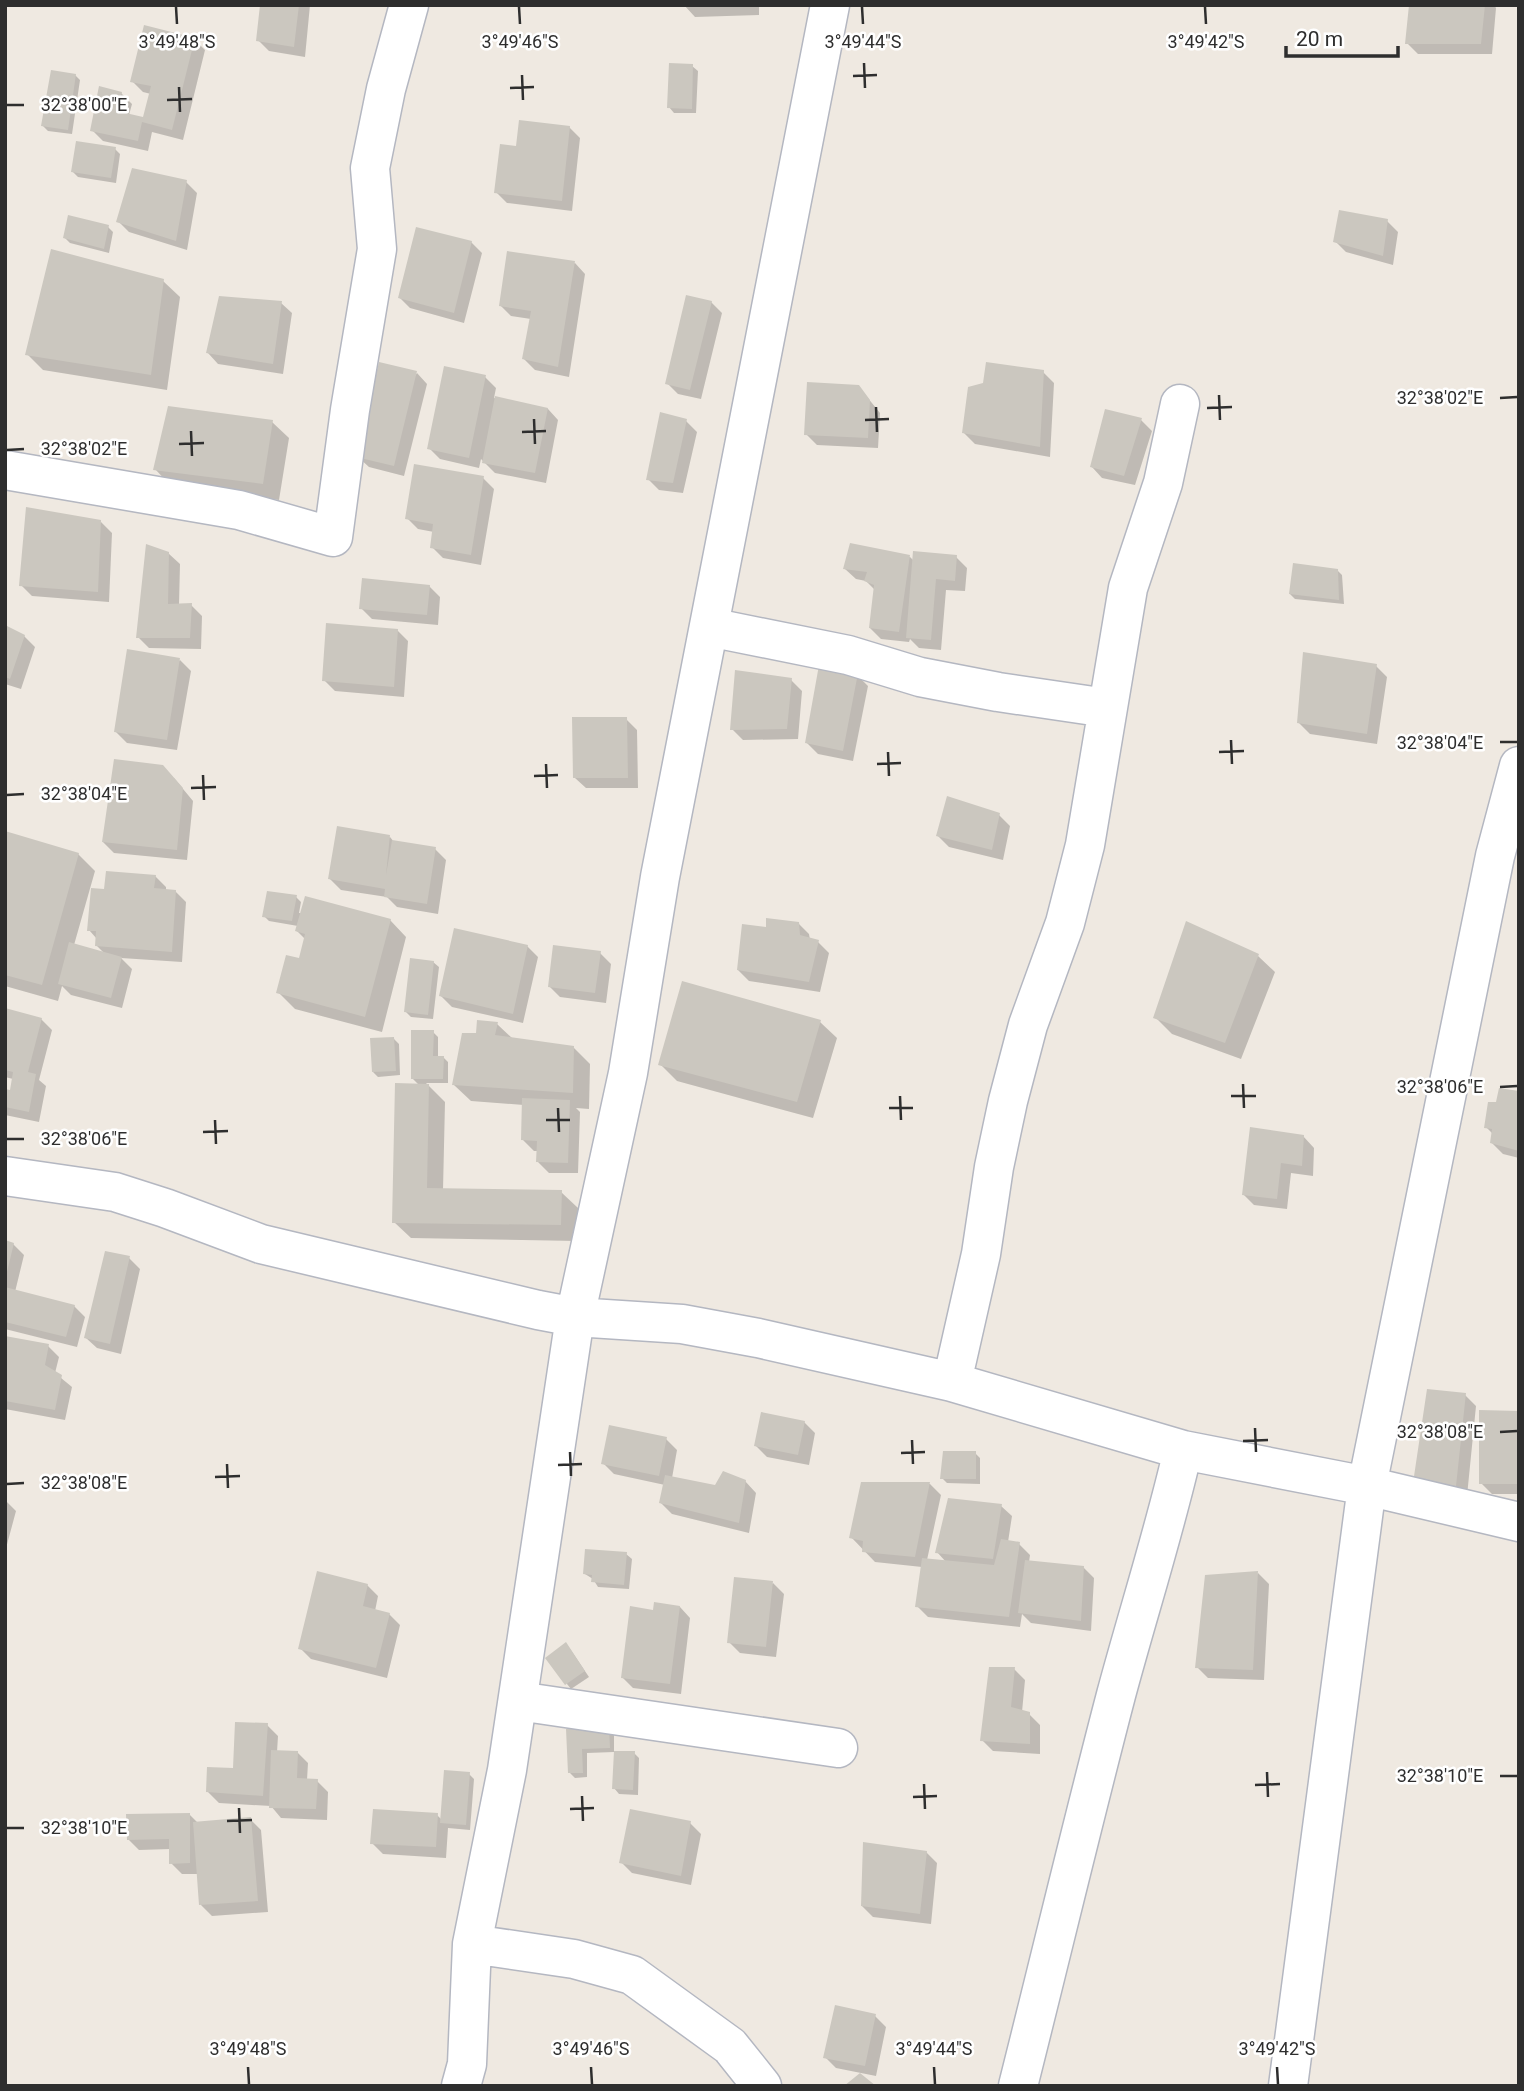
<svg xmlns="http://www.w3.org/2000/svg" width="1524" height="2091" viewBox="0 0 1524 2091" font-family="Roboto,sans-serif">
  <rect width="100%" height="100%" fill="#efe9e1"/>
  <path fill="#0003" d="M262,5h48l-5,52 -36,-6 -11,-11z
    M684,5h75v10l-64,2z
    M1411,5h83l2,3 -4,46h-74l-11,-11z
    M194,39l11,11 -22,90 -31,-8 -4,19 -45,-10 -11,-11 29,-37 11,11 -3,11 15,4 7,-25 -8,-2 -11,-11z
    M692,66l6,5 -2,42h-22l-5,-6z
    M75,75l5,5 -8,54 -24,-3 -5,-5z
    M569,127l11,11 -8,73 -65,-8 -11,-11 22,-44z
    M115,149l5,5 -4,29 -38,-6 -5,-5z
    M186,182l11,11 -10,57 -58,-18 -11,-11z
    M1387,221l11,11 -5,33 -47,-13 -11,-11z
    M108,227l5,5 -4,21 -39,-10 -5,-5z
    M471,242l11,11 -18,70 -54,-15 -10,-10z
    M575,263l10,11 -16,103 -34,-7 -11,-11 7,-40 -20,-3 -11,-11z
    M163,281l17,16 -13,93 -124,-20 -16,-16z
    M711,302l11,11 -21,86 -23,-5 -11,-11z
    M281,303l11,10 -9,61 -65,-10 -10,-11z
    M1043,372l11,11 -4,74 -75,-13 -11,-11 20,-48z
    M417,373l10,11 -23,92 -35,-9 -11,-10z
    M485,377l11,11 -2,10 54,11 10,11 -12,63 -51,-10 -14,-14 -2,9 -39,-9 -11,-11z
    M859,387l21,26 -2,35 -61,-3 -11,-11z
    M1141,420l11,11 -17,54 -33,-7 -10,-11z
    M686,421l11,11 -14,61 -24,-3 -11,-11z
    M272,422l17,16 -10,62 -108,-14 -16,-17z
    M483,478l11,11 -13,76 -38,-7 -11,-11 2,-15 -16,-3 -11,-11z
    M101,522l11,11 -3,69 -77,-6 -11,-11z
    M168,553l12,11 -1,41h12l11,11 -1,33 -52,-1 -11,-11z
    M910,557l4,4 42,-4 11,11 -2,23 -19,-1 -5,60 -22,-2 -9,-9 -1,3 -28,-3 -11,-11 6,-37 -10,-10 -10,-2 -11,-10z
    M1337,570l5,5 2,29 -49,-5 -5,-5z
    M429,586l11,11 -2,28 -66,-6 -11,-11z
    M5,627l19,9 11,11 -14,42 -16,-5z
    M397,630l11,11 -4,56 -69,-6 -11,-11z
    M180,660l11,11 -14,79 -50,-7 -11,-11z
    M1376,666l11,11 -10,67 -67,-10 -11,-11z
    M857,675l11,11 -15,75 -35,-7 -11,-11z
    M791,680l11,11 -4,48 -55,1 -11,-11z
    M626,719l11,11 1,58h-52l-11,-10z
    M174,778l19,23 -6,59 -73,-7 -11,-11z
    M999,815l11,11 -7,34 -54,-13 -11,-11z
    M5,833l73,21 17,17 -21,74 31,9 -8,-8v-7l-8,-9 17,-39 49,-15 11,11v4h9l11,11 -4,60 -61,-4 11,11 -10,39 -51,-13 -9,-9 -4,15 -53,-15z
    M390,837l4,5 41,7 11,11 -8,54 -41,-7 -10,-10 -46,-7 -11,-11z
    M296,897l5,5 -2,11 91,7 16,17 -24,95 -87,-23 -17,-17 22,-32 5,-21 -8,-8 1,-5 -29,-5 -5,-5z
    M798,923l11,11 1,6 8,2 11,11 -9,39 -71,-11 -11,-11 30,-41z
    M527,946l11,11 -15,66 -71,-16 -11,-11z
    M600,953l11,11 -5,39 -46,-6 -11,-11z
    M1258,956l17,16 -34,87 -69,-25 -17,-17z
    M433,962l6,5 -6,52 -22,-2 -5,-5z
    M5,1010l36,9 11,11 -13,50 7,6 -7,36 -34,-7v-24l6,1 2,-13 -8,-2z
    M820,1022l17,16 -24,80 -136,-37 -17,-17z
    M497,1024l16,15 61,9 16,16 -1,45 -13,-1 4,4 -2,61h-29l-11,-11v-11h-4l-11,-11 1,-35 -53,-4 -17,-16z
    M433,1032l5,5v21l5,-1 5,5v21h-22l19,19 -2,88 118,2 17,16 -1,33 -166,-3 -17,-16 25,-137 -7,-7z
    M394,1039l5,5 1,31 -22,2 -5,-5z
    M1519,1092v66l-16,-4 -11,-11 1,-9 -7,-7 12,-23z
    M1303,1136l11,12 -1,28 -22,-3 -4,36 -33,-4 -11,-11z
    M5,1242l8,2 11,11 -9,37 59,14 11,11 -8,30 -72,-18z
    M129,1258l11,11 -19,85 -24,-6 -11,-10z
    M5,1338l43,8 11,11 -4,16 17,14 -7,33 -60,-11z
    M1465,1395l11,11 -9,90 -41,-2z
    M1519,1413v81h-27l-11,-11z
    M804,1422l11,11 -6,32 -42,-8 -11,-11z
    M666,1439l11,11 -5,28 44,9 29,-6 11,12 -7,40 -77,-19 -11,-11 4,-18 -51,-11 -11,-11z
    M975,1453l5,5v26l-33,-1 -5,-5z
    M863,1483l67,1 11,11 -14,65 19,2 -9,-10 64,-46 11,10 -4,26 11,2 11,11 -1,7 54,5 11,11 -3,53 -60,-8 -9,-9 -2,13 -92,-10 -11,-11 5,-39 -47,-5 -24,-25z
    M5,1500l11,11 -11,41z
    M626,1554l6,5 -3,30 -31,-2 -5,-8 -8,-5z
    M1258,1573l11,11 -5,96 -56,-2 -11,-11z
    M773,1583l11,11 -8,63 -36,-4 -11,-11z
    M367,1585l11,11 -3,15 14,3 11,11 -13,53 -76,-19 -11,-11z
    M680,1607l10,11 -9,76 -48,-6 -11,-11 33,-65z
    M570,1649l19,28 -18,12 -4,-5z
    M1014,1669l11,11 -3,32 7,2 11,11v29l-47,-3 -11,-11z
    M267,1725l11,11 -1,16h20l11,11 -1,17 10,1 11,11 -1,28 -46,-2 -10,-12 -52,-3 -11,-11 26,-22z
    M568,1730l46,4v18l-27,1v24l-12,1 -5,-5z
    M634,1753l5,5 -1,37 -19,-1 -5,-6z
    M469,1774l5,5 -4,51 -22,-2 -2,30 -63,-4 -11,-11 65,-28 5,5z
    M189,1814l9,9 52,-4 11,11 7,82 -56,4 -11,-11 -2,-31h-17l-11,-11v-14l-32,1 -11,-11z
    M690,1823l11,11 -10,51 -59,-12 -11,-11z
    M926,1852l11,11 -6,61 -58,-7 -11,-11z
    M875,2016l11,11 -10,49 -40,-8 -11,-11z"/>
  <path fill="#cbc7bf" d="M260,5h39l-5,42 -38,-6z
    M1409,5h76l-4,39h-76z
    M144,25l51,13 -23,92 -30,-8 -4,19 -48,-10 9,-45 23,6 -5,19 26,6 8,-31 -21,-4z
    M669,63l24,1 -1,45 -25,-1z
    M51,70l25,4 -8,56 -27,-4z
    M519,120l51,6 -8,75 -68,-8 6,-49 16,2z
    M76,141l40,6 -5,31 -40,-6z
    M132,168l55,12 -11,61 -60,-19z
    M1339,210l49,9 -5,37 -50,-14z
    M68,215l41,10 -5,24 -41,-11z
    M416,227l56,14 -18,72 -56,-15z
    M51,249l113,30 -13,96 -126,-20z
    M507,251l68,10 -17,106 -36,-8 9,-48 -32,-5z
    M686,295l26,6 -22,89 -25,-6z
    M219,296l63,5 -9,63 -67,-11z
    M379,362l38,9 -23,95 -38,-9z
    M986,362l58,8 -4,77 -78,-14 6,-46 15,-4z
    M444,366l42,9 -17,83 -42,-9z
    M807,382l52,3 11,15 -2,38 -64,-3z
    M495,396l53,12 -13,65 -53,-10z
    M168,406l105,14 -10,64 -110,-14z
    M1105,409l37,9 -18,58 -34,-9z
    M660,412l27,7 -14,64 -27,-3z
    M414,464l70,12 -13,79 -41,-7 3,-24 -28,-5z
    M26,507l75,13 -3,72 -79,-6z
    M850,543l60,12 -11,77 -30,-4 5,-43 -10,-4 3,-9 -24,-3z
    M146,544l23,8 -1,52 24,-1 -2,35h-54z
    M913,551l44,4 -2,26 -19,-2 -5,61 -25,-2z
    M1293,563l45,6 1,31 -50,-6z
    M362,578l68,7 -3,30 -68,-6z
    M326,623l72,6 -4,58 -72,-6z
    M5,625l20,10 -15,44 -5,-2z
    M127,649l53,9 -13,82 -53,-8z
    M1303,652l74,12 -10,70 -70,-11z
    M819,665l39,8 -15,78 -38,-8z
    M735,670l57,8 -5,51 -57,1z
    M572,717h55l1,61h-55z
    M114,759l49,6 20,23 -6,62 -75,-8z
    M947,796l53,17 -8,37 -56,-14z
    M337,826l53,9 -4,40 6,-35 44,7 -9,57 -43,-7 1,-8 -57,-10z
    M5,831l74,22 -37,132 -37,-10z
    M106,871l50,4 -2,13 22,2 -4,62 -77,-6 1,-15h-9l4,-43 13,1z
    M267,891l30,4 -5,26 -30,-4z
    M305,896l86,23 -26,98 -89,-24 10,-38 13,3 6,-24 -10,-3z
    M766,918l33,4 1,13 19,5 -10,42 -72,-12 5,-46 24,3z
    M1186,921l73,33 -34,89 -72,-25z
    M454,928l74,17 -15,69 -74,-18z
    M69,942l53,15 -11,41 -53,-14z
    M553,945l48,6 -6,42 -47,-6z
    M410,958l24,3 -6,54 -24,-3z
    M682,981l139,39 -24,82 -139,-37z
    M5,1008l37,10 -14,54 8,2 -7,38 -24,-5v-18l5,1 3,-18 -8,-2z
    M477,1020l21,2 -3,13 79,11 -1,47 -121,-8 10,-52h14z
    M411,1030h23l-1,26h11l-1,23h-32z
    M394,1037l2,34 -24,1 -2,-34z
    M395,1083l34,1 -2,104 135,2 -1,35 -169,-2z
    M1499,1088l20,3v60l-29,-8 2,-14 -8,-1 4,-26h8z
    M522,1098l48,2 -2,63 -32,-1 1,-21 -16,-1z
    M1250,1127l54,8 -2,31 -21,-3 -4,36 -35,-4z
    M5,1240l9,3 -8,33h-1z
    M105,1251l25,5 -20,88 -26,-6z
    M5,1287l70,18 -9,32 -61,-15z
    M5,1336l44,8 -4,21 17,10 -7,35 -50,-9z
    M1427,1389l39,4 -10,93 -43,-3z
    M1479,1410l40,1v73h-40z
    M761,1412l44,9 -7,34 -44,-9z
    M609,1425l58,12 -8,39 -58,-12z
    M943,1451h33v28h-36z
    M723,1471l23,9 -7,43 -80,-20 6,-28 50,10z
    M861,1482h69l-15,75 -53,-5 1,-11 -14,-3z
    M948,1498l54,6 -9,55 -58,-6z
    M1001,1539l19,3 -11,75 -94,-10 7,-49 72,7z
    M585,1549l42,3 -3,33 -33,-3 1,-7 -9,-1z
    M1025,1560l59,6 -3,55 -63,-8z
    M317,1571l51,13 -5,22 27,7 -14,55 -78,-19z
    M1258,1571l-5,99 -58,-2 10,-93z
    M734,1577l39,4 -7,66 -39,-4z
    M654,1602l26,4 -10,78 -49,-6 9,-72 23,4z
    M566,1642l19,29 -20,14 -20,-27z
    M989,1667h26l-4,40 19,5v32l-50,-3z
    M235,1722l33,1 -5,73 -57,-4 1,-25 26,1z
    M609,1727l1,21 -28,1 1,24h-15l-2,-44z
    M271,1750l27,1 -1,27 21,1 -2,30 -47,-1z
    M614,1751h21l-2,39 -21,-1z
    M444,1770l26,2 -4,53 -26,-2z
    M373,1809l65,4 -2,34 -66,-3z
    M630,1809l61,12 -10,55 -62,-13z
    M190,1813v50l-21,1v-25l-42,1 -1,-26z
    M251,1817l7,84 -59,4 -6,-83z
    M863,1842l64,9 -7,63 -59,-8z
    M835,2005l41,9 -11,52 -42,-8z
    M860,2073l16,13h-32z"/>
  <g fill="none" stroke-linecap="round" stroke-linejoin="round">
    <defs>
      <path id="minor" d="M5,470l234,40 94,27 17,-127 27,-161 -7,-81 16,-79 23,-84
        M709,627l139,28 72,22 78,15 109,16
        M5,1176l110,16 50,16 96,36 277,66 37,7 107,7 76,14 194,44 231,68 184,36 152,36
        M952,1382l29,-128 13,-87 14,-66 20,-76 37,-102 20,-78 43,-257 35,-105 17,-79
        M518,1701l320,47
        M472,1944l102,15 58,16 98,71 32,40
        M461,2086l6,-22 5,-120 35,-174 68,-453 53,-244 32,-196 170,-872
        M1018,2086c33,-131 64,-261 98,-391 22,-82 48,-162 67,-245
        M1288,2086l79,-600 128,-630 24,-90"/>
    </defs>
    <use href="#minor" stroke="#b4b7c1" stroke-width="41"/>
    <use href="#minor" stroke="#fff" stroke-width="38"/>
  </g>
  <path fill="none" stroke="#2e2e2e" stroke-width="2.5" d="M176,7l1,17M519,7l1,17M862,7l1,17M1205,7l1,17M864,63l1,25M522,75l1,25M853,76l24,-1M179,87l1,25M510,88l24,-1M167,100l25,-1M7,105h17M1219,395l1,25M1500,398l17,-1M876,407l1,25M1207,408l25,-1M534,419l1,25M865,420l24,-1M191,431l1,25M522,432l24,-1M179,444l25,-1M7,450l17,-1M1231,740l1,24M1500,742h17M888,752l1,24M1219,752l25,-1M546,764l1,24M877,764l24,-1M203,775l1,25M534,776l24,-1M191,788l25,-1M7,795l17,-1M1243,1084l1,24M1500,1087l17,-1M900,1096l1,24M1231,1096h25M558,1108l1,24M889,1108h24M215,1120l1,24M546,1120h24M203,1132l25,-1M7,1139h17M1255,1428l1,24M1500,1432l17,-1M912,1440l1,24M1243,1441l25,-1M570,1452l1,24M901,1453l24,-1M227,1464l1,24M558,1465l24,-1M215,1477l25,-1M7,1484l17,-1M1267,1772l1,25M1500,1776h17M924,1784l1,25M1255,1785l25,-1M582,1796l1,25M913,1797l24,-1M239,1808l1,25M570,1809l24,-1M227,1821l25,-1M7,1828h17M248,2067l1,17M591,2067l1,17M934,2067l1,17M1277,2067l1,17"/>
  <g font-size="18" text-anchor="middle" fill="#2e2e2e" stroke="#fff" stroke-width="5" stroke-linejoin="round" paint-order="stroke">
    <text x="177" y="48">3°49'48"S</text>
    <text x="520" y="48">3°49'46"S</text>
    <text x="863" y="48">3°49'44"S</text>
    <text x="1206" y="48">3°49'42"S</text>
    <text x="84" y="111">32°38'00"E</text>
    <text x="1440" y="404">32°38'02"E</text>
    <text x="84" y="455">32°38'02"E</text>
    <text x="1440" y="749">32°38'04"E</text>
    <text x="84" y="800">32°38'04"E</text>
    <text x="1440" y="1093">32°38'06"E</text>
    <text x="84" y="1145">32°38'06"E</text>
    <text x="1440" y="1438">32°38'08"E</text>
    <text x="84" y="1489">32°38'08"E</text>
    <text x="1440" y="1782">32°38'10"E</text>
    <text x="84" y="1834">32°38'10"E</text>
    <text x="248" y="2055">3°49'48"S</text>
    <text x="591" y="2055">3°49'46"S</text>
    <text x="934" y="2055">3°49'44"S</text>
    <text x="1277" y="2055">3°49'42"S</text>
  </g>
  <rect width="1524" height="2091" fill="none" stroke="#2e2e2e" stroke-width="14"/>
  <path d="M1286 46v10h112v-10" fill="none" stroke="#2e2e2e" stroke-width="3.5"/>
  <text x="1296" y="46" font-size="21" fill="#2e2e2e" stroke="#ffffff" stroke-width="5" paint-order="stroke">20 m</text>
</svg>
